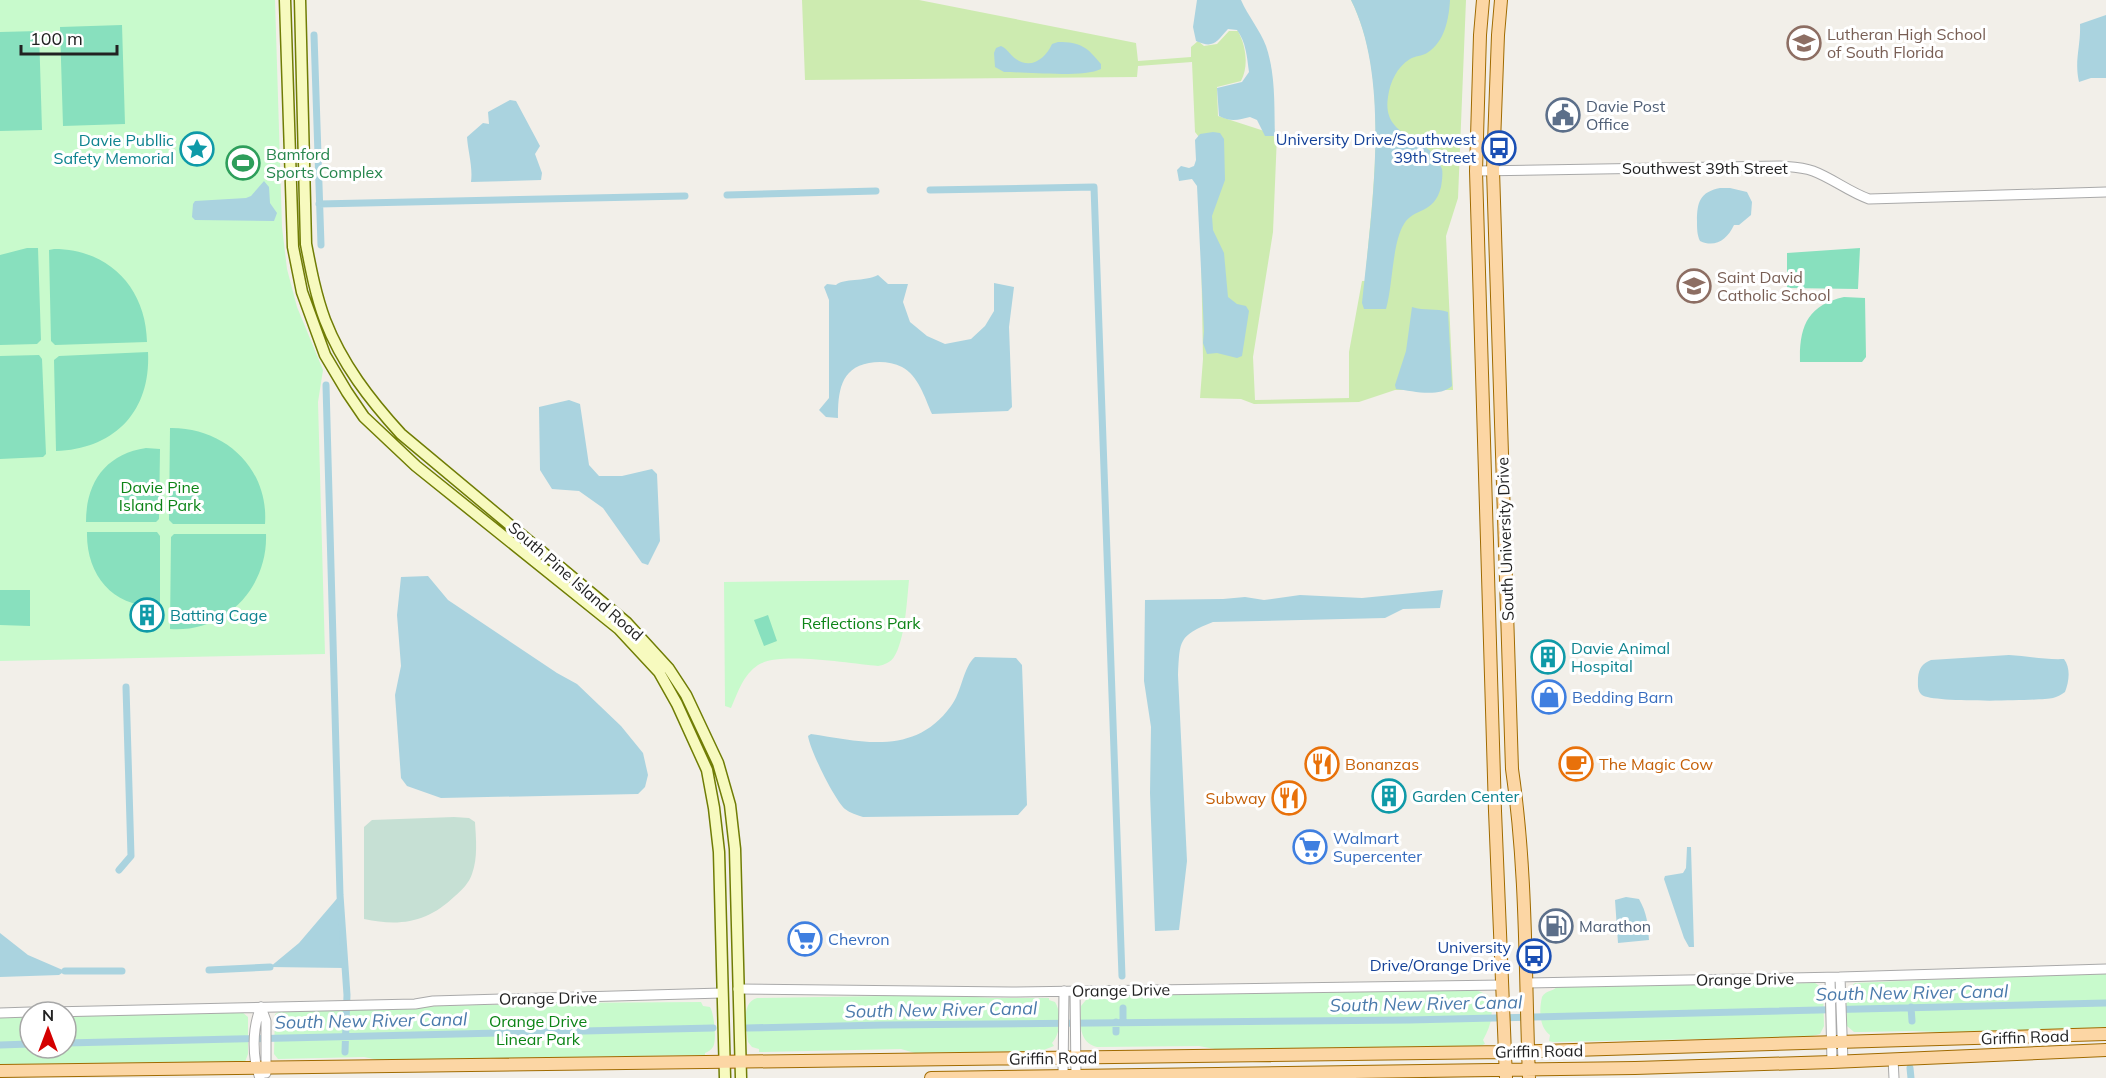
<svg xmlns="http://www.w3.org/2000/svg" width="2106" height="1078" viewBox="0 0 2106 1078" font-family="Mulish,sans-serif">
  <rect width="100%" height="100%" fill="#f2efe9"/>
  <path fill="#cdebb0" d="M802,0h117l217,43 2,18 53,-4v-10l7,-6 6,5 13,-2 12,-13h9c8,15 11,35 3,50l-24,6 1,29 59,19 -4,97 -20,125 2,43 94,-2v-46l13,-71h3c7,-86 26,-202 -14,-281h115l-8,198 -12,38 7,154h-58l-36,12 -105,2 -13,-5 -41,-1 3,-39 -4,-222 -4,-5 -3,-70 -54,4 -1,11 -332,3z"/>
  <path fill="#c6e0d4" d="M454,817l15,1 6,4c1,17 3,36 -3,52 -3,9 -10,16 -17,22 -27,26 -54,31 -91,23v-92l8,-7z"/>
  <path fill="#c8facc" d="M0,0h275l7,227 5,42 10,38 26,63 -5,32 7,252 -325,7z
    M909,580c-2,20 -4,60 -15,77 -3,5 -10,8 -16,9 -27,-2 -99,-15 -120,-1 -15,10 -20,27 -27,43l-6,-2 -1,-124z
    M2106,972v56l-146,5 -47,-2 -52,1h-7l-7,-6 -1,-35 9,-8z
    M1815,983l8,5 1,38 -4,8 -12,3 -255,5 -4,-1 1,-6c-11,-8 -11,-25 -8,-38 4,-7 10,-5 15,-10z
    M1476,990l12,5c7,17 3,31 -5,45l2,4 -5,2 -265,3 -16,-3 -102,1c-19,-5 -17,-25 -16,-41l9,-11z
    M942,995l51,3h56v2l6,2c7,11 6,31 -3,41l2,3 -13,5 -126,2 -14,-4 -142,3v-3l-7,-2 -4,-5c-1,-14 -8,-39 9,-44z
    M701,1002l2,4 7,1c4,6 7,34 3,40 -2,3 -5,5 -8,6v2l-326,5 -15,-3 -86,2 -4,-5 1,-40 8,-4 275,-7z
    M242,1012l6,5v37l-3,8 -245,4v-50l30,-1v33h36v-34z"/>
  <path fill="#88e0be" d="M122,25l3,99 -62,2 -3,-99z
    M39,31l3,99 -42,1v-99z
    M27,248h11l3,92 -4,4 -37,1v-90z
    M1860,248l-2,41 -71,-1v-35z
    M54,249c55,0 92,39 93,93l-92,3 -4,-4 -2,-91z
    M1844,297l21,1 1,59 -4,5h-62c-1,-36 8,-57 44,-65z
    M148,352c3,60 -34,97 -92,99l-2,-91 5,-4z
    M39,355l3,4 4,95 -3,3 -43,2v-103z
    M170,428c54,-1 99,40 95,96h-92l-4,-4z
    M146,448l14,1 -1,70 -3,3h-70c0,-40 20,-68 60,-74z
    M87,532h70l3,4v70c-46,3 -74,-30 -73,-74z
    M174,534h92c2,54 -41,99 -96,95l1,-92z
    M0,590h30v36l-30,-1z
    M768,615l9,26 -13,5 -10,-26z"/>
  <path fill="#aad3df" d="M1197,0h44c7,16 19,30 25,46 10,29 8,61 9,90h-10l-8,-16 -7,-3c-11,3 -20,5 -31,-1l-2,-28 25,-6 7,-10c-2,-15 -3,-30 -12,-42l-9,-1c-12,13 -14,20 -32,12l-3,-14z
    M1351,0h99c-1,18 -5,42 -23,53 -5,3 -12,3 -17,6 -13,8 -20,23 -22,38 -7,44 45,38 54,72 1,5 0,12 -1,18 -7,28 -27,20 -37,37 -12,19 -11,61 -18,85h-22l-2,-6c9,-89 30,-221 -11,-303z
    M2106,15v63h-15l-12,4c-5,-22 2,-36 1,-58z
    M1058,42c23,0 29,5 43,22v5c-18,9 -75,3 -97,3l-9,-5 -1,-14 2,-5 5,-2c7,3 9,9 15,13 15,11 30,-1 36,-15z
    M510,100l6,1 24,45 -5,8 7,19 -1,7 -70,2c2,-15 -3,-30 -4,-45l16,-14 6,1 -1,-12z
    M1213,132l7,1 4,6 1,41 -13,36 1,14 11,23 4,44 9,7 9,2 3,5 -7,45 -5,2 -20,-5 -10,1 -4,-11 1,-12 -7,-145 -5,-7 -13,2 -2,-11 4,-4 8,2 5,-2 2,-6 -1,-20 5,-6z
    M264,181l5,6 1,16 7,10 -3,8 -79,-1 -3,-3 1,-13 2,-3 51,-3 5,-2z
    M1720,188h10l17,4 5,10 -1,13 -12,10h-5c-7,15 -19,23 -34,16 -3,-6 -3,-13 -3,-20 0,-19 3,-29 23,-33z
    M878,275l10,9h20l-5,18 7,20 17,14 18,8 26,-5 14,-13 9,-15v-28l20,4 -5,40 3,80 -4,4 -76,3c-7,-16 -14,-39 -30,-47 -10,-5 -22,-6 -33,-4 -29,5 -31,30 -31,55l-12,-1 -7,-7 10,-12v-98l-5,-13 3,-3 9,1c8,-7 28,-3 42,-10z
    M1412,307c12,4 24,1 36,5l4,74c-14,12 -39,5 -56,3l-1,-4 11,-34z
    M569,400l11,4 9,61 10,11h23l30,-7 5,5 3,67 -12,24 -6,-2 -39,-55 -24,-17 -27,-2 -12,-19 -1,-63z
    M428,576l20,24 109,73 20,11 44,42 22,27 5,22 -3,12 -7,7 -197,4 -34,-12 -6,-8 -6,-83 6,-29 -4,-51 4,-38z
    M1443,590l-3,18 -37,1 -18,9 -172,4c-35,14 -33,18 -35,53l9,186 -8,69 -24,1 -5,-138 1,-66 -7,-46 1,-81 78,-1 22,-2 19,3 36,-5 62,3z
    M2009,655c19,1 37,5 55,4 7,9 5,23 1,33 -4,3 -8,5 -12,6 -16,3 -121,5 -131,-3 -5,-4 -4,-11 -4,-17 1,-10 4,-14 13,-18z
    M975,657l41,1 6,7 5,140 -9,10 -155,2c-6,-2 -13,-4 -18,-8 -11,-10 -35,-59 -37,-73l3,-2c52,8 104,22 140,-28 11,-14 12,-39 24,-49z
    M1687,847h4l3,100h-5l-5,-9 -20,-59 1,-3 18,-3 3,-5z
    M340,895l5,73 -75,-1 29,-24z
    M1626,897l13,2c8,14 9,25 10,41l-31,3 -3,-43z
    M0,933l28,22 37,16 -6,4 -59,2z"/>
  <g fill="none" stroke-linecap="round" stroke-linejoin="round">
    <path stroke="#aad3df" stroke-width="7" d="M314,35l7,210
      M930,190l164,-3 28,789
      M727,195l149,-4
      M319,204l366,-8
      M326,385l14,510 7,100 -2,57
      M119,870l12,-14 -5,-169
      M209,970l61,-3
      M65,971h57
      M1911,1007l1,14
      M1123,1008v14
      M1116,1022v10
      M747,1028l136,-3 526,-5 697,-17
      M66,1043l647,-15
      M0,1045l30,-1
      M1910,1068l1,10"/>
    <defs>
      <path id="tertiary" d="M1476,171l304,-5c11,1 22,1 33,5 19,7 36,21 56,28l237,-7
        M1840,977l3,85
        M1830,978l2,84
        M1527,983l313,-6 266,-8
        M738,989l273,3 492,-7
        M1075,991l1,85
        M261,1007l5,14v52
        M50,1012l365,-8 18,-3 289,-8
        M0,1013l30,-1
        M1893,1059l1,19
        M1063,1076l1,-85
        M260,1078c-8,-20 -8,-50 1,-71"/>
      <path id="secondary" d="M285,0l8,247 9,45 23,63 22,37 17,25 52,49 203,163 40,43 18,32 30,66 7,38 5,44 6,226
        M300,0l6,244c5,26 10,52 19,76 17,44 45,80 76,114l225,188 43,47 17,26 32,68 12,42 5,44 6,229"/>
      <path id="primary" d="M1483,0l-3,35 -4,136 19,640 11,267
        M1501,0l-3,35 -5,135 19,599c15,102 13,206 17,309
        M0,1071l1506,-19 600,-18
        M931,1078l704,-10 197,-6 274,-12"/>
    </defs>
    <use href="#tertiary" stroke="#a9a9a9" stroke-width="11"/>
    <use href="#secondary" stroke="#707d05" stroke-width="13"/>
    <use href="#primary" stroke="#a06b00" stroke-width="14"/>
    <use href="#tertiary" stroke="#fff" stroke-width="9"/>
    <use href="#secondary" stroke="#f7fabf" stroke-width="10"/>
    <use href="#primary" stroke="#fcd6a4" stroke-width="12"/>
  </g>
  <defs>
    <symbol id="school-ring" viewBox="-11 -11 22 22"><circle r="9.5" fill="#fff" stroke="#8d6e63" stroke-width="1.5"/><path d="M0-5L7-2L0 1L-7-2ZM-4 1L0 2.5L4 1V4Q0 6-4 4Z" fill="#8d6e63"/></symbol>
    <symbol id="civic-ring" viewBox="-11 -11 22 22"><circle r="9.5" fill="#fff" stroke="#5c6f8a" stroke-width="1.5"/><path d="M-.6-6.5H3V-4.5H.6V-3L4-1V1h2V6H-6V1h2V-1L-.6-3ZM-1.2 2.5V6h2.4V2.5Z" fill="#5c6f8a"/></symbol>
    <symbol id="bus-ring" viewBox="-11 -11 22 22"><circle r="9.5" fill="#fff" stroke="#1a4fb4" stroke-width="1.5"/><path d="M-5-6H5V4H4V6H2V4H-2V6H-4V4H-5ZM-3.5-4V0h7V-4ZM-3.5 1.2v1.5H-2V1.2ZM2 1.2v1.5H3.5V1.2Z" fill="#1a4fb4"/></symbol>
    <symbol id="sight-ring" viewBox="-11 -11 22 22"><circle r="9.5" fill="#fff" stroke="#0f9aa8" stroke-width="1.5"/><path d="M0-6L1.8-2.2L6-1.7L2.9 1.2L3.7 5.4L0 3.3L-3.7 5.4L-2.9 1.2L-6-1.7L-1.8-2.2Z" fill="#0f9aa8"/></symbol>
    <symbol id="stadium-ring" viewBox="-11 -11 22 22"><circle r="9.5" fill="#fff" stroke="#2e9e5b" stroke-width="1.5"/><path d="M0-5a6.5 5 0 1 0 0 10a6.5 5 0 1 0 0-10ZM-3.5-1.8h7v3.6h-7Z" fill="#2e9e5b"/></symbol>
    <symbol id="building-ring" viewBox="-11 -11 22 22"><circle r="9.5" fill="#fff" stroke="#0f9aa8" stroke-width="1.5"/><path d="M-4-6H4V6H1V3H-1V6H-4ZM-2.5-4.3h1.7v1.8h-1.7ZM.8-4.3h1.7v1.8H.8ZM-2.5-1h1.7V.8h-1.7ZM.8-1h1.7V.8H.8Z" fill="#0f9aa8"/></symbol>
    <symbol id="shop-ring" viewBox="-11 -11 22 22"><circle r="9.5" fill="#fff" stroke="#3f7fe0" stroke-width="1.5"/><path d="M-5-2.5h2.3a2.7 3.5 0 0 1 5.4 0H5L5.5 6h-11ZM-1.5-2.5h3a1.5 2.3 0 0 0-3 0Z" fill="#3f7fe0"/></symbol>
    <symbol id="restaurant-ring" viewBox="-11 -11 22 22"><circle r="9.5" fill="#fff" stroke="#e8710a" stroke-width="1.5"/><path d="M-5-6h1v4h1v-4h1v4h1v-4h1v5L-1.5 .5V6h-2V.5L-5-1ZM5-6V6H3V1.5H1.5Q1.5-4 5-6Z" fill="#e8710a"/></symbol>
    <symbol id="cafe-ring" viewBox="-11 -11 22 22"><circle r="9.5" fill="#fff" stroke="#e8710a" stroke-width="1.5"/><path d="M-5.5-4.5H6V0H3Q3 3.5 0 3.5H-2.5Q-5.5 3.5-5.5 0ZM3-3.2v2h1.7v-2ZM-6 4.5H4V6H-6Z" fill="#e8710a"/></symbol>
    <symbol id="supermarket-ring" viewBox="-11 -11 22 22"><circle r="9.5" fill="#fff" stroke="#3f7fe0" stroke-width="1.5"/><path d="M-6-5.5h2.5l.6 2H6L4.5 2H-2.5L-4.4-4H-6ZM-1.5 3.2a1.3 1.3 0 1 0 .1 0ZM3 3.2a1.3 1.3 0 1 0 .1 0Z" fill="#3f7fe0"/></symbol>
    <symbol id="fuel-ring" viewBox="-11 -11 22 22"><circle r="9.5" fill="#fff" stroke="#5c6f8a" stroke-width="1.5"/><path d="M-5.5-6h7V0h2V4h1.3V-2.5L3-4.5l.8-.8L6-3V5H2.5V1h-1V6h-7ZM-4.2-4.7v3.2H.2V-4.7Z" fill="#5c6f8a"/></symbol>
  </defs>
  <g fill-rule="evenodd">
    <use href="#school-ring" x="1785" y="24" width="38" height="38"/>
    <use href="#civic-ring" x="1544" y="96" width="38" height="38"/>
    <use href="#bus-ring" x="1480" y="129" width="38" height="38"/>
    <use href="#sight-ring" x="178" y="130" width="38" height="38"/>
    <use href="#stadium-ring" x="224" y="144" width="38" height="38"/>
    <use href="#school-ring" x="1675" y="267" width="38" height="38"/>
    <use href="#building-ring" x="128" y="596" width="38" height="38"/>
    <use href="#building-ring" x="1529" y="638" width="38" height="38"/>
    <use href="#shop-ring" x="1530" y="678" width="38" height="38"/>
    <use href="#restaurant-ring" x="1303" y="745" width="38" height="38"/>
    <use href="#cafe-ring" x="1557" y="745" width="38" height="38"/>
    <use href="#building-ring" x="1370" y="777" width="38" height="38"/>
    <use href="#restaurant-ring" x="1270" y="779" width="38" height="38"/>
    <use href="#supermarket-ring" x="1291" y="828" width="38" height="38"/>
    <use href="#fuel-ring" x="1537" y="907" width="38" height="38"/>
    <use href="#supermarket-ring" x="786" y="920" width="38" height="38"/>
    <use href="#bus-ring" x="1515" y="937" width="38" height="38"/>
  </g>
  <g text-anchor="middle" stroke-width="6" stroke-linejoin="round" paint-order="stroke">
    <g font-size="16" fill="#785e54" stroke="#fff" text-anchor="start">
      <text x="1827" y="40">Lutheran High School<tspan x="1827" dy="18">of South Florida</tspan></text>
      <text x="1717" y="283">Saint David<tspan x="1717" dy="18">Catholic School</tspan></text>
    </g>
    <g font-size="16" fill="#4e5e75" stroke="#fff" text-anchor="start">
      <text x="1586" y="112">Davie Post<tspan x="1586" dy="18">Office</tspan></text>
      <text x="1579" y="932">Marathon</text>
    </g>
    <g font-size="16" fill="#164399" stroke="#fff" text-anchor="end">
      <text x="1476" y="145">University Drive/Southwest<tspan x="1476" dy="18">39th Street</tspan></text>
      <text x="1511" y="953">University<tspan x="1511" dy="18">Drive/Orange Drive</tspan></text>
    </g>
    <g font-size="16" fill="#0d838f" stroke="#fff" text-anchor="start">
      <text x="174" y="146" text-anchor="end">Davie Publlic<tspan x="174" dy="18">Safety Memorial</tspan></text>
      <text x="170" y="621">Batting Cage</text>
      <text x="1571" y="654">Davie Animal<tspan x="1571" dy="18">Hospital</tspan></text>
      <text x="1412" y="802">Garden Center</text>
    </g>
    <g font-size="16" fill="#27864d" stroke="#fff" text-anchor="start">
      <text x="266" y="160">Bamford<tspan x="266" dy="18">Sports Complex</tspan></text>
    </g>
    <g font-size="16" fill="#222" stroke="#fff">
      <text x="1705" y="174">Southwest 39th Street</text>
      <text transform="translate(1505 539) rotate(-92)" y="6">South University Drive</text>
      <text transform="translate(576 581) rotate(41)" y="6">South Pine Island Road</text>
      <text transform="translate(1745 979) rotate(-1)" y="6">Orange Drive</text>
      <text transform="translate(1121 990) rotate(-1)" y="6">Orange Drive</text>
      <text transform="translate(548 998) rotate(-1)" y="6">Orange Drive</text>
      <text transform="translate(2025 1037) rotate(-2)" y="6">Griffin Road</text>
      <text transform="translate(1539 1051) rotate(-1)" y="6">Griffin Road</text>
      <text transform="translate(1053 1058) rotate(-1)" y="6">Griffin Road</text>
    </g>
    <g font-size="16" fill="#0c8416" stroke="#fff">
      <text x="160" y="493">Davie Pine<tspan x="160" dy="18">Island Park</tspan></text>
      <text x="861" y="629">Reflections Park</text>
      <text x="538" y="1027">Orange Drive<tspan x="538" dy="18">Linear Park</tspan></text>
    </g>
    <g font-size="16" fill="#366cbe" stroke="#fff" text-anchor="start">
      <text x="1572" y="703">Bedding Barn</text>
      <text x="1333" y="844">Walmart<tspan x="1333" dy="18">Supercenter</tspan></text>
      <text x="828" y="945">Chevron</text>
    </g>
    <g font-size="16" fill="#c56008" stroke="#fff" text-anchor="start">
      <text x="1345" y="770">Bonanzas</text>
      <text x="1599" y="770">The Magic Cow</text>
      <text x="1266" y="804" text-anchor="end">Subway</text>
    </g>
    <g font-size="18" font-style="italic" fill="#4a7aab" stroke="#fff">
      <text transform="translate(1912 993) rotate(-1)" y="6">South New River Canal</text>
      <text transform="translate(1426 1004) rotate(-1)" y="6">South New River Canal</text>
      <text transform="translate(941 1010) rotate(-1)" y="6">South New River Canal</text>
      <text transform="translate(371 1021) rotate(-1)" y="6">South New River Canal</text>
    </g>
  </g>
  <g transform="translate(48 1030)"><circle r="28" fill="#ffffff" stroke="#a7a7a7" stroke-width="1.5"/>
  <path d="M0-4.5L10 22L0 15L-10 22Z" fill="#d40000"/>
  <text y="-9" font-size="16" font-weight="bold" text-anchor="middle" fill="#222222">N</text>
  </g>
  <path d="M21 45v9h96v-9" fill="none" stroke="#222222" stroke-width="3"/>
  <text x="30" y="45" font-size="18" fill="#222222" stroke="#ffffff" stroke-width="4.5" paint-order="stroke">100 m</text>
</svg>
